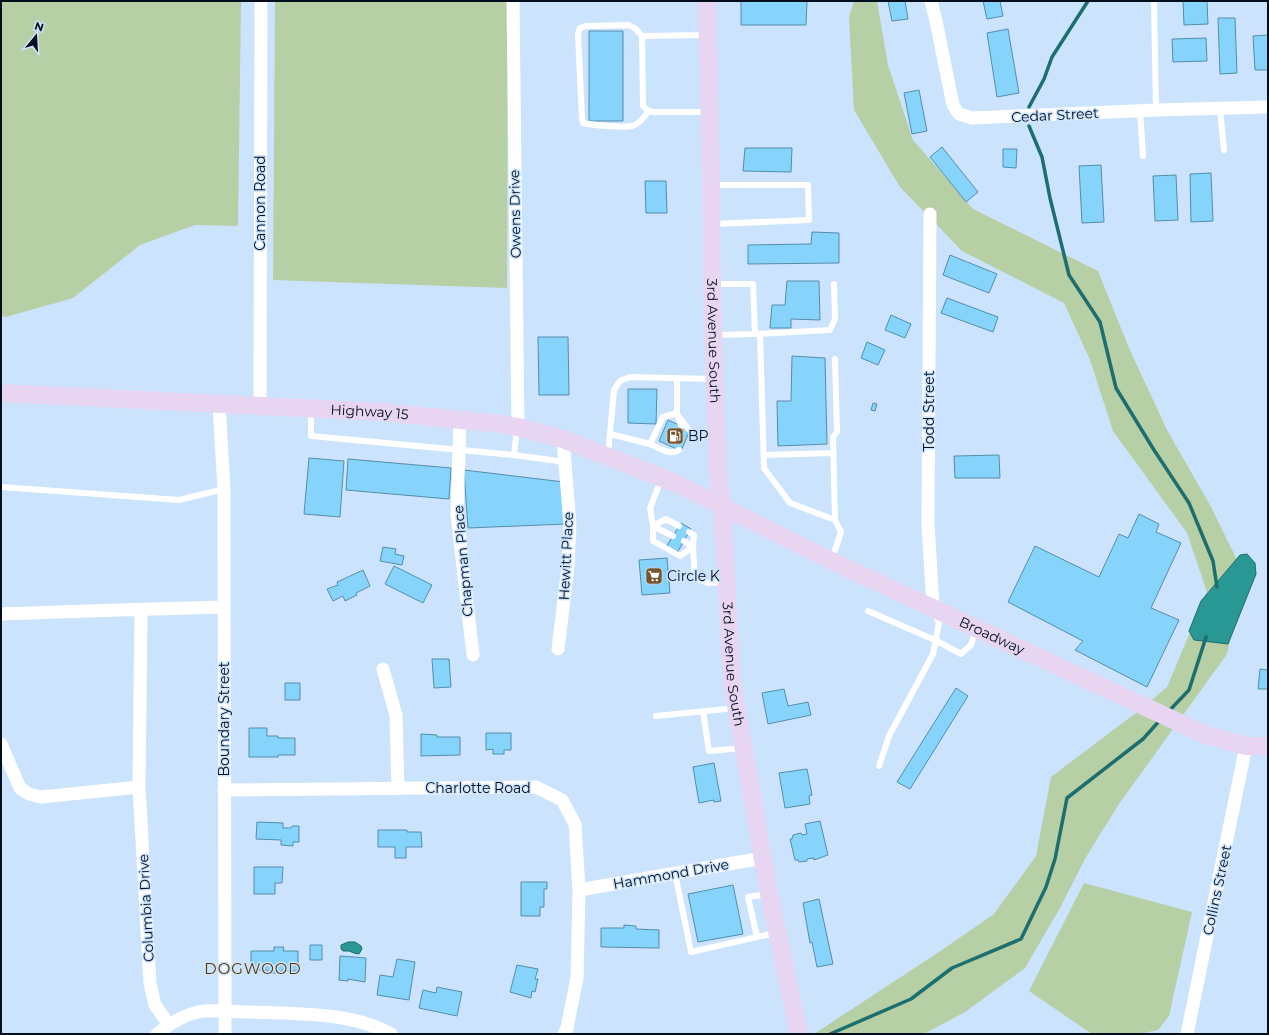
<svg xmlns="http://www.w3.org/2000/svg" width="1269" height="1035" viewBox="0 0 1269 1035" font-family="Montserrat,sans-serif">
  <rect width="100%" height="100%" fill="#cce3fe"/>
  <path fill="#b7cfa4" d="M1,1h240l-3,225 -43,-1 -55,20 -67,53 -67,19 -5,-1z
    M275,1h233l-1,287 -234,-8z
    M854,1h23l11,64 25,75 60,69 125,62 31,77 38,82 43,75 35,71 -18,78 -108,150 -33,53 -26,51 -35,60 -60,44 -41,22h-110l125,-82 55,-38 42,-58 15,-79 94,-71 22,-19 40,-95 -20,-59 -74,-102 -23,-71 -26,-57 -102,-52 -62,-64 -46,-77 -5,-93z
    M1084,883l108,29 -23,104 -11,14 -19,4h-47l-63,-43z"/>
  <path fill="#299793" stroke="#1d6e6f" d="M1247,554l8,9 1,11 -28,70 -34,-4 -5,-9 12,-30 39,-46z
    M348,942h7l6,4 1,3 -3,5 -5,-1 -5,-2h-6l-2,-2v-4z"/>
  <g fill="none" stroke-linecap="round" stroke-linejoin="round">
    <path stroke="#1d6e6f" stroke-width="3.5" d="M1029,107l15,-28 8,-22 36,-56
      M1029,126l13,31 8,41 19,77 31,47 16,66 38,62 35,53 24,58 4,26
      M1168,712l21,-22 17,-53
      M830,1034l81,-35 41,-31 69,-29 25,-52 9,-28 12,-61 76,-59 18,-20"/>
  </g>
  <path fill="#86d4fc" stroke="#548daa" d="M741,1h66l-1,24h-65z
    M888,1h17l3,18 -16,2z
    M983,1h17l3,15 -16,3z
    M1183,1h24l1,23 -24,1z
    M1218,18h17l2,55 -17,1z
    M1008,29l11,64 -22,4 -10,-64z
    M589,31h34v90h-34z
    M1268,35v35h-13l-2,-34z
    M1206,38l1,23 -34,1 -1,-23z
    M919,90l8,41 -15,3 -8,-41z
    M942,147l36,45 -12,10 -36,-45z
    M745,148h47l-1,24 -48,-1z
    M1003,149h14l-1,19 -13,-1z
    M1101,165l3,57 -22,1 -3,-57z
    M1211,173l2,48 -22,1 -1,-48z
    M1176,175l2,45 -23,1 -2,-45z
    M645,181h21l1,32h-21z
    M812,232l27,1v30l-91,1v-19l63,-1z
    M950,255l47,19 -8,19 -46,-18z
    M787,281h32l1,39 -29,-1v9h-21l2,-23h13z
    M947,298l51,19 -5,15 -52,-19z
    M891,315l20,9 -6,14 -20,-8z
    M538,337h30l1,58h-30z
    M867,342l18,8 -7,15 -17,-7z
    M792,356l33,2 2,86 -49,2 -1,-45h14z
    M628,389h29l-1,35 -28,-1z
    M873,403l4,1 -2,7 -4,-1z
    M668,420l22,10 -9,21 -22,-10z
    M999,455l1,23h-45l-1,-22z
    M309,458l35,3 -4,56 -36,-3z
    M348,459l103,9 -2,31 -103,-9z
    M464,470l100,12 2,42 -98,4z
    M1139,514l20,10 -3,8 25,11 -30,65 28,12 -32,67 -72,-37 8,-9 -75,-39 27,-56 64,31 20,-43 9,4z
    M681,523l10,6 -14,24 -11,-6z
    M383,547l13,2 -1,5 9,2 -2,9 -22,-4z
    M667,558l3,35 -28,2 -3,-35z
    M394,566l38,19 -9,18 -38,-19z
    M363,570l7,16 -14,7 1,2 -12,6 -2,-5 -10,5 -6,-12 11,-4 -1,-3z
    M432,659h17l2,28 -17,1z
    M1260,669l8,1v19h-10z
    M285,683h15v17h-15z
    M956,688l12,8 -58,93 -13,-7z
    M784,689l4,17 20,-4 3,13 -43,9 -6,-31z
    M249,728h18v8h11v2h17v17h-17v2h-29z
    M486,733h25v17h-7v4h-11v-5l-7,1z
    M421,734l16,1v2h23v18l-39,1z
    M714,763l7,38 -7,1v-2l-15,3 -6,-36z
    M807,769l5,26 -3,1 1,8 -25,4 -6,-35z
    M820,821l8,34 -14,5v-2l-7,1v2l-8,1 -1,-2h-3l-5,-21h2l1,-4 8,-2 1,2 5,-1 -2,-10z
    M257,822l26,1v5h8l1,-2h7v16h-6v4l-12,-1v-5l-25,-1z
    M378,830h29v2h14l1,15h-16v11h-11v-11h-17z
    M254,867h29l-1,16h-7v11h-21z
    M521,882h26v7h-3v18h-4v9h-19z
    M733,885l10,49 -45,8 -10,-48z
    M819,899l14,65 -16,3 -5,-25 -2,1 -7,-40z
    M624,925l12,1v3l23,1v18l-58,-1v-19h23z
    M310,945h12v15h-12z
    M274,947h10l-1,4h15v20h-17v2h-14v-3h-16v-19h23z
    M340,956l26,2 -1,24 -17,-3v2l-9,-1z
    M397,959l18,3 -6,38 -32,-5 3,-20 13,2z
    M517,965l21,4 -3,10h3l-3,13 -3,-1 -1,7 -21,-6z
    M437,987l25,5 -5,24 -38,-8 4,-18 13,3z"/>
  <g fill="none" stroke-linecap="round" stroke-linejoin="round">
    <path stroke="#fff" stroke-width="6" d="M1154,1l2,109
      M705,35l-63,1 1,70 4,4 6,2h55
      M642,36l-6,-7 -7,-4 -43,1 -6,2 -2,6 4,85 1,4c9,2 40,5 49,3 7,-1 12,-10 17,-15
      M1220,109l4,41
      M1140,111l3,45
      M713,185h95l1,35 -96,4
      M714,284h39l2,50 -40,1
      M756,334l74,-4 5,-11 -1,-35
      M760,334l4,134 26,35 45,17 -2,-83 4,-5 -2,-73
      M677,378v35l4,13
      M311,410v26l203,19 3,-27
      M680,418l8,11
      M610,434l40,10 13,-27 14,-4
      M650,444c9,4 20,12 29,6
      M608,454l6,-64 6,-9 10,-4 83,2
      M514,455l51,7
      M764,455l70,-2
      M661,480l-11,28 3,18v15l27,15 13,-9 1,-12 -5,-3
      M1,487l178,13 45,-11
      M673,536l-20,-10 13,-7 13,7
      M684,541l9,6 2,31 13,5 17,-1
      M832,559l9,-27 -6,-12
      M868,611l69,30 24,13 10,-9 5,-16
      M703,711l6,40 34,-3
      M656,716l80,-8
      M879,766l10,-30 44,-82 6,-31 -4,-10
      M675,873l16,79 84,-19
      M757,937l-9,-40 20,-3"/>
    <path stroke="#fff" stroke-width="13" d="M513,1l5,426
      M931,1l5,20 17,84 6,9 13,4 184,-8 112,-3
      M930,214l-2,310 5,84
      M219,404l5,85 1,545
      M260,406l1,-405
      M460,420l-3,94 16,141
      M141,610l-2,177 11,197 5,21 14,20
      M1,614c74,-3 149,-5 223,-7
      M558,649l10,-83 2,-41 -7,-86
      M383,669l13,46 2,73
      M1,744l19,44 9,6 12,3 98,-10
      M224,790l312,-3 26,13 13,24 4,66 -2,88 -10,50 -3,6
      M579,890l184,-32
      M157,1034c11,-9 27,-19 41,-22 13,-3 40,0 55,0 45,2 98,0 138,22
      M1187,1034l59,-288"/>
    <g stroke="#e7d5f1" stroke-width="18">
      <path id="s1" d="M707,1l4,184 1,99 5,183 5,39 10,176 37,212 30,140"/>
      <path id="s2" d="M1,393l381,19 119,12 17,3 45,12 112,44 165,82 366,170 40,11h22"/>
    </g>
  </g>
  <defs>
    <symbol id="fuel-square" viewBox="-11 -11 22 22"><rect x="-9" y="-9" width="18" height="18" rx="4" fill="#76562c" stroke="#cce3fe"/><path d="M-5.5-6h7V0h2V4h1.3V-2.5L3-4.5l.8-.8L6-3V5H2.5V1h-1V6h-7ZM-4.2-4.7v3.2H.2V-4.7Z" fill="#fff"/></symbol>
    <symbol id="supermarket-square" viewBox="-11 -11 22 22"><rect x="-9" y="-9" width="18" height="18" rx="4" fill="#76562c" stroke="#cce3fe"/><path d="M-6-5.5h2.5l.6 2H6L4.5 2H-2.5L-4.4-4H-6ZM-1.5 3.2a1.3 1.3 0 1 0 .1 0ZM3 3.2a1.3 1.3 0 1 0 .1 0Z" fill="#fff"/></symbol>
  </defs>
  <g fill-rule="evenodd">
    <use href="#fuel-square" x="665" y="426" width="20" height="20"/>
    <use href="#supermarket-square" x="644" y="566" width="20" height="20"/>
  </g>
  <g text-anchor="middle" stroke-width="3" stroke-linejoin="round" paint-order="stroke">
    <g font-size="14" fill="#020e1c" stroke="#cce3fe">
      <text transform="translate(1055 115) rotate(-3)" y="5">Cedar Street</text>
      <text transform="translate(260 203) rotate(-90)" y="5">Cannon Road</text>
      <text transform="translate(515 214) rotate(-91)" y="5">Owens Drive</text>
      <text dy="5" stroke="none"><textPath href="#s1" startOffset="340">3rd Avenue South</textPath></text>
      <text transform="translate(929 411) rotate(-90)" y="5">Todd Street</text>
      <text dy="5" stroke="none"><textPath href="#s2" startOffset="369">Highway 15</textPath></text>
      <text transform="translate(566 556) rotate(-87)" y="5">Hewitt Place</text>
      <text transform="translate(463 561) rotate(-95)" y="5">Chapman Place</text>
      <text dy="5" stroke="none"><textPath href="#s2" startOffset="1037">Broadway</textPath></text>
      <text dy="5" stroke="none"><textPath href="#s1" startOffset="664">3rd Avenue South</textPath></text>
      <text transform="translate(224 719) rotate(-90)" y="5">Boundary Street</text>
      <text x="478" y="793">Charlotte Road</text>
      <text transform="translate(671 874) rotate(-10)" y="5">Hammond Drive</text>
      <text transform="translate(1217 890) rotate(-78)" y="5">Collins Street</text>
      <text transform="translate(146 908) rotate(-93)" y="5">Columbia Drive</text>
    </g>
    <g font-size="14" fill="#020e1c" stroke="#cce3fe" text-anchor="start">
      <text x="688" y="441">BP</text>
      <text x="667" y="581">Circle K</text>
    </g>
    <g font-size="15" letter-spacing="1" fill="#573600" stroke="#cce3fe">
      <text x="253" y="974">DOGWOOD</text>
    </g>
  </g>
  <rect width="1269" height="1035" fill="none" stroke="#020e1c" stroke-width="4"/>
  <g transform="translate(36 36) rotate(18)" stroke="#cce3fe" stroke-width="3" paint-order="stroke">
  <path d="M0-3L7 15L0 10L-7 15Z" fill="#020e1c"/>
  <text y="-6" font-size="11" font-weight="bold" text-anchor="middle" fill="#020e1c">N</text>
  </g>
</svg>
